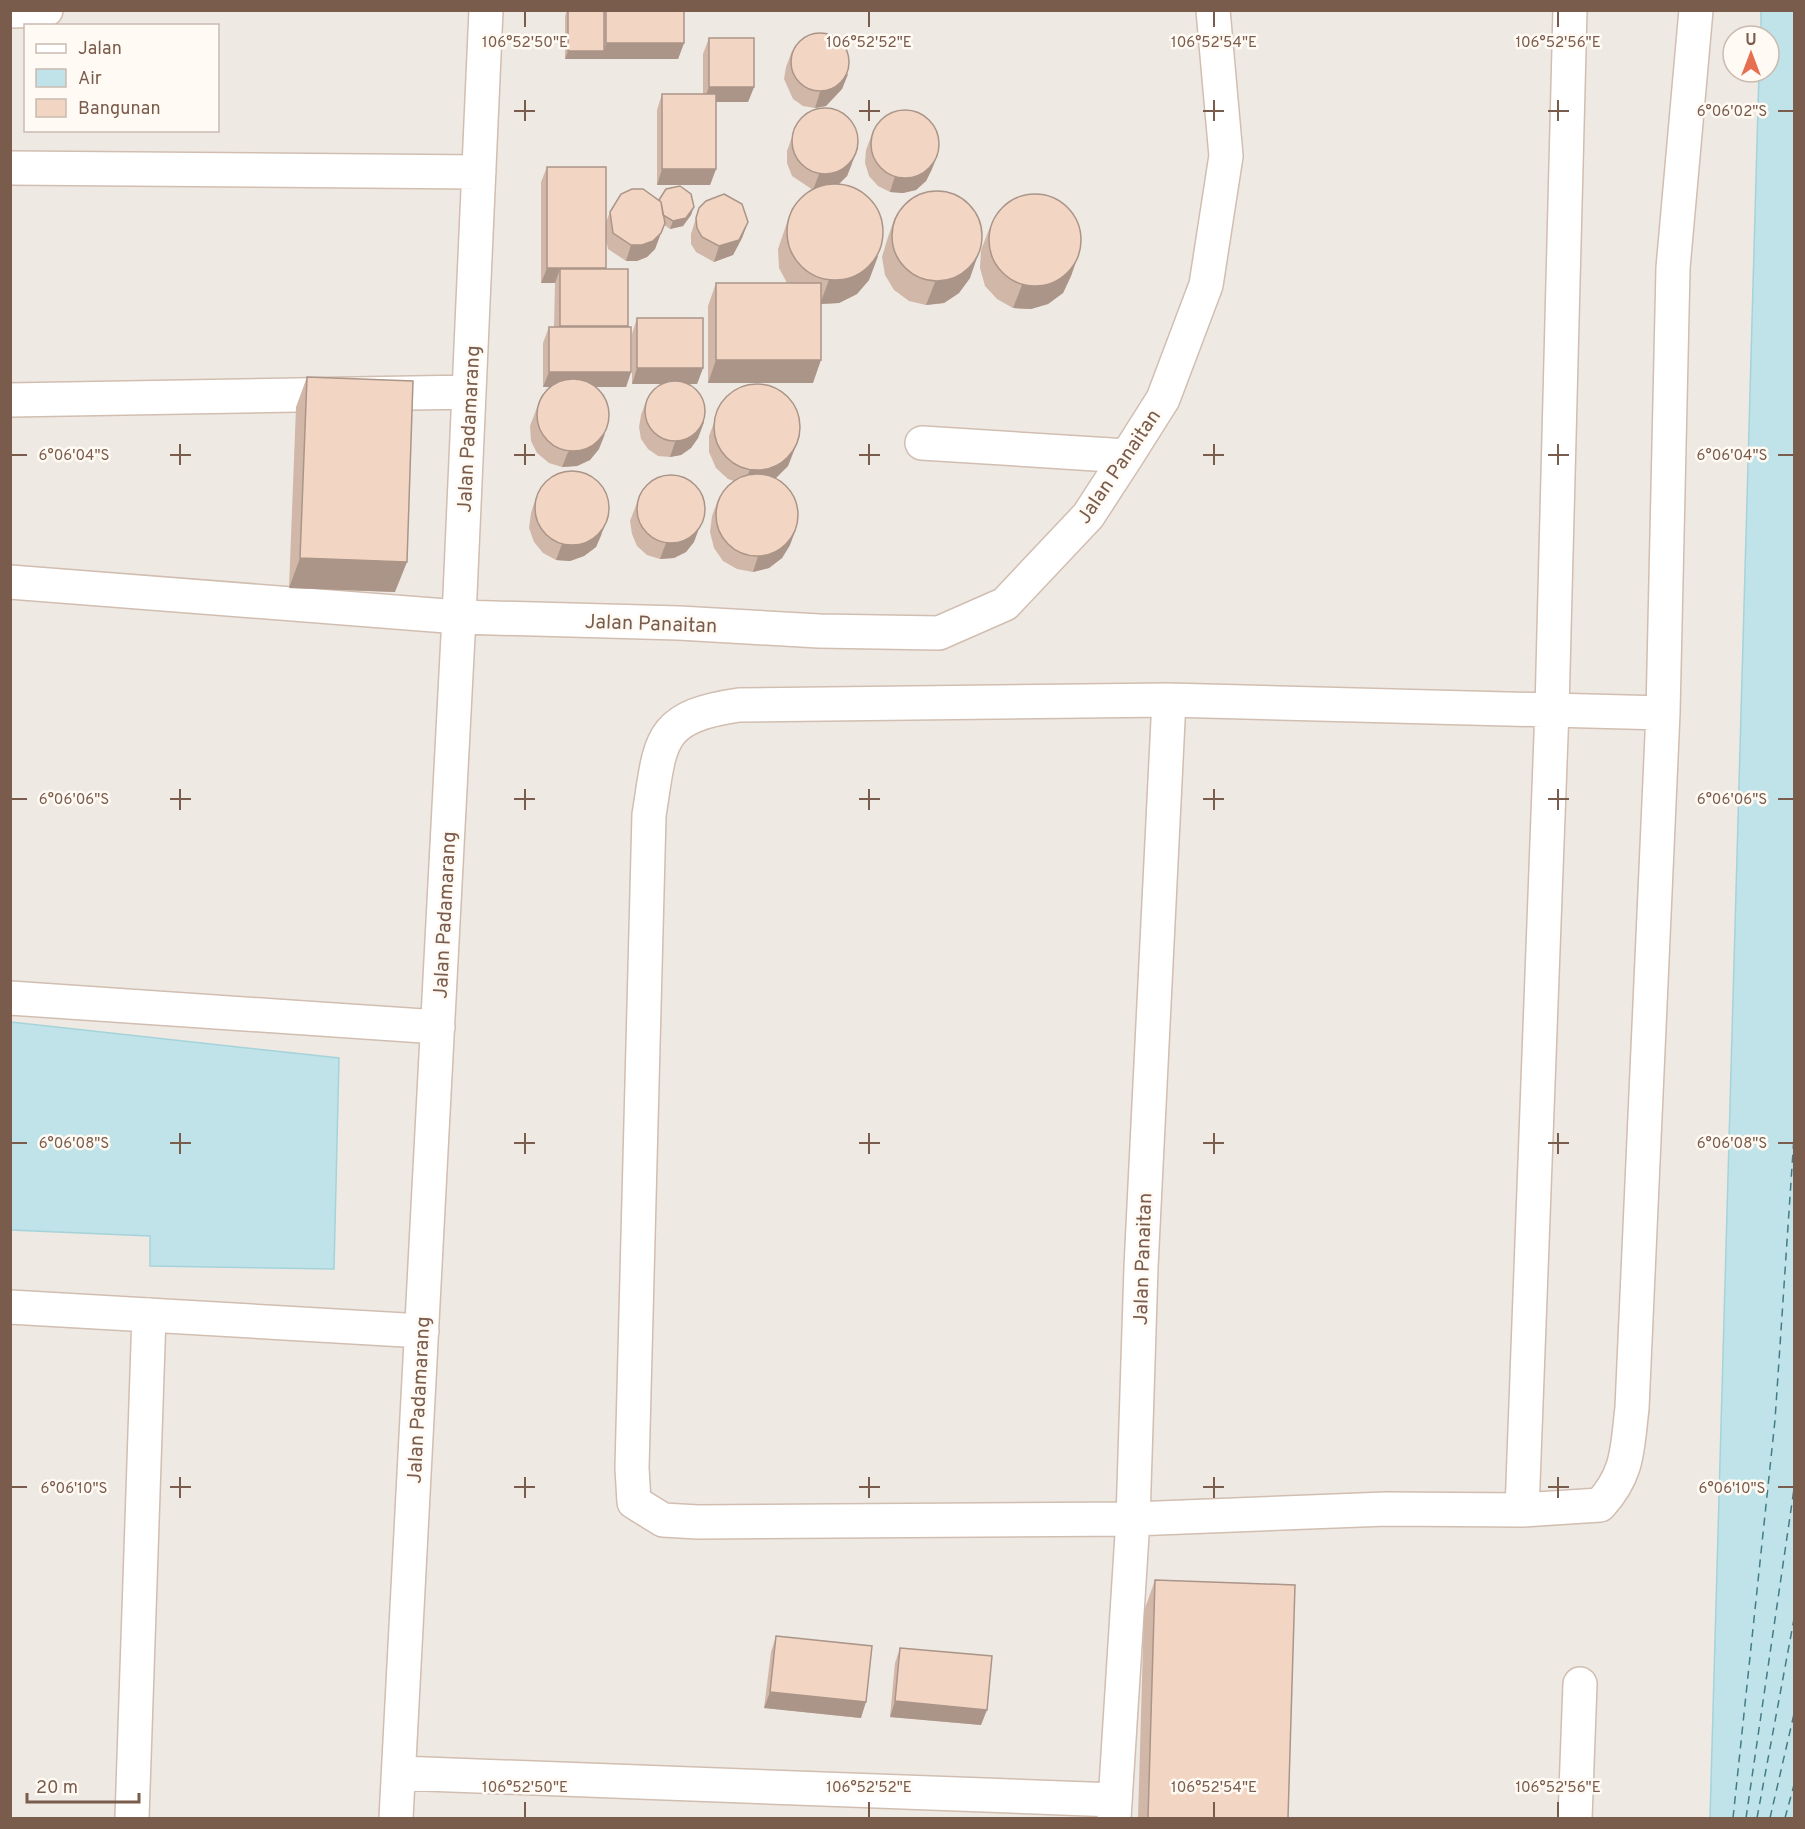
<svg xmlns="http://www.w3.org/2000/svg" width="1805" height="1829" viewBox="0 0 1805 1829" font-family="Overpass,sans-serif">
  <rect width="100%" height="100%" fill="#fdf6ec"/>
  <path fill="#efe9e4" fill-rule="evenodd" d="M11,11h1750v25h-28v36h26l-49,1746h-1699v-588l139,6v30l184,3 5,-210 -328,-37zM26,26h192v104h-192z"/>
  <path fill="#bfe3e8" stroke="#a5d3da" stroke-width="1.5" d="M1794,10v1808h-84l49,-1746h10v-36h-8v-25z
    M11,1022l328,36 -5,211 -184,-3v-30l-139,-6z"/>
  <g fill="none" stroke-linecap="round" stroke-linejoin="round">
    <path stroke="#437c86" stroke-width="1.5" stroke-dasharray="8 6" stroke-linecap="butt" d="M1733,1818l42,-398 19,-283
      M1746,1818l48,-329
      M1757,1818l37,-199
      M1770,1818l24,-104
      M1785,1818l9,-33"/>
    <defs>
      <path id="minor" d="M10,11l36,-1
        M10,168l469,4
        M10,400l459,-8
        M922,443l205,13
        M10,582l449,35 220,6 140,8 120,2 66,-29 83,-88 39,-60 36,-57 43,-114 20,-129 -13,-146
        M1663,713l-494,-13 -430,5c-83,12 -78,36 -90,110l-17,653 2,34 29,18 35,2 435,-3 253,-10 136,1 78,-5c29,-32 27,-56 32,-97l31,-695 10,-445 23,-258
        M10,998l428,29
        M10,1307l412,24
        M1522,1510l30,-801 18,-699
        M399,1773l716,27
        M132,1818l17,-503
        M396,1818l63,-1201 27,-607
        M1114,1818l19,-299 8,-252 28,-567
        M1575,1818l5,-134"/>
    </defs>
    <use href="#minor" stroke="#d1beb0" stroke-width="36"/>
    <use href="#minor" stroke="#fff" stroke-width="33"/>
  </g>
  <path fill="#d1b7a8" d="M567,10h117v33l-6,16h-113v-43z
    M709,38l45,49 -6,15h-32v67l-6,16h-53v-75l5,-16h41v-40z
    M792,51l56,23 -6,15 -16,17 -11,2 -12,-2 -10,-7 -9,-20 2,-12z
    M797,123l55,41 -5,12 -9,8 40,72 -9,24 -12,14 -18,9 -18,1 -8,79h-105v-77l8,-23h71l-8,-15 -1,-19 14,-41 21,-18 -21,-14 -5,-13v-12z
    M872,134l60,35 -6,12 -10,9 -13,3 -13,-1 -12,-6 -9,-10 -4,-13 1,-13z
    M547,167l59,55 4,-10 49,-12 32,15 -8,11 -13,3 -6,-4 -9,24 -8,8 -10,4h-11l-18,-12 -2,-10 -1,30 22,58 4,45 -5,15h-30l3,62 -9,11 -13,6 -15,1 -13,-4 -12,-10 -6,-12 -1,-15 11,-29 8,-10h-6v-44l6,-16h5l1,-44h-14v-101z
    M699,208l49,14 -6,16 -9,17 -19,7 -18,-10 -5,-8v-10z
    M895,217l75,61 -11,15 -15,10 -18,2 -17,-4 -15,-11 -9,-15 -3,-18 5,-17z
    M990,227l89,26 -8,23 -8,17 -15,11 -17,5 -18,-1 -16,-9 -12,-13 -5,-18 1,-18z
    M637,318l66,50 -6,16h-7l14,38 -6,16 -7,10 -10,7 -11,2 -12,-1 -10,-7 -7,-10 -2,-12 2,-12 6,-16 14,-15h-29v-50z
    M307,377l88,215 -106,-4 7,-181z
    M721,404l79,31 -12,31 -13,12 15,67 -8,13 -13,10 -16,4 -16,-3 -14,-8 -9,-13 -4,-16 2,-16 6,-16 16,-19 -6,-2 -12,-11 -7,-16v-16z
    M641,492l53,50 -8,10 -12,6 -14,1 -13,-4 -10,-9 -5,-12 -2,-13z
    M536,497l66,37 -6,13 -12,9 -14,5 -14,-1 -13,-7 -9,-11 -5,-14 2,-15z
    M1155,1580l133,238h-150l6,-207z
    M776,1636l85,82 -97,-10 7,-56z
    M900,1648l81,77 -91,-8 5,-54z"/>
  <path fill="#aa9588" d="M606,43h78l-6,16h-113l3,-8h36z
    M848,74l-6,15 -16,17 -11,2 5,-16z
    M709,87h45l-6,15h-45z
    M858,148l-11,28 -9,9 -25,5 6,-16z
    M938,154l-6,15 -6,12 -10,9 -13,3 -13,-1 5,-16z
    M662,169h54l-6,16h-53z
    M694,207l-3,8 -8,11 -13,3 3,-8z
    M748,222l-6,16 -9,17 -19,7 5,-16z
    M661,233l-6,16 -8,8 -10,4h-11l5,-16z
    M1079,253l-8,23 -8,17 -15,11 -17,5 -18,-1 9,-23z
    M978,255l-8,23 -11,15 -15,10 -18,2 9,-23z
    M878,256l-9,24 -12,14 -18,9 -19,1 9,-24z
    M547,268h59l-6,15 -40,-14 -5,14h-14z
    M560,326h68l-6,16h-68z
    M716,360h105l-8,23h-105z
    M637,368h66l-6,16h-65z
    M549,372h82l-5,15h-83z
    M704,422l-6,16 -7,10 -10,7 -11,2 5,-15z
    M605,434l-6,15 -9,11 -13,6 -15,1 6,-15z
    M800,435l-12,31 -12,12 -15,7h-17l6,-16z
    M608,518l-12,29 -12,9 -14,5 -14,-1 6,-16z
    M700,526l-6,16 -8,10 -12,6 -14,1 6,-16z
    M796,529l-6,16 -8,13 -13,10 -16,4 5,-16z
    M300,558l107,4 -12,30 -106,-4z
    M770,1692l96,10 -5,16 -97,-10z
    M895,1701l92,9 -6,15 -91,-8z"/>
  <path fill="#f3d5c3" stroke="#aa9588" stroke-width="1.5" d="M568,10h36v41h-36z
    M606,10h78v33h-78z
    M791 62a29 29 0 1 1 58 0a29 29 0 1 1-58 0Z
    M709,38h45v49h-45z
    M662,94h54v75h-54z
    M792 141a33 33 0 1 1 66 0a33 33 0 1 1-66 0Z
    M871 144a34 34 0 1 1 68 0a34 34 0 1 1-68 0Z
    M547,167h59v101h-59z
    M787 232a48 48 0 1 1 96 0a48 48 0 1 1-96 0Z
    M680,186l11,8 3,13 -8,11 -13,3 -10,-6 -2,-13 -2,-2 7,-11z
    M632,189h11l18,13 4,21 -4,10 -8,8 -11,4h-11l-18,-12 -3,-21 11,-18z
    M892 236a45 45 0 1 1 90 0a45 45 0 1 1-90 0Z
    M724,194l18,10 6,18 -9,18 -20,6 -17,-9 -5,-9 -1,-10 3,-10 7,-7z
    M989 240a46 46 0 1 1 92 0a46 46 0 1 1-92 0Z
    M560,269h68v57h-68z
    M716,283h105v77h-105z
    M637,318h66v50h-66z
    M549,327h82v45h-82z
    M307,377l106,4 -6,181 -107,-4z
    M537 415a36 36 0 1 1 72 0a36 36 0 1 1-72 0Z
    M645 411a30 30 0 1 1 60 0a30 30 0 1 1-60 0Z
    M714 427a43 43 0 1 1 86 0a43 43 0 1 1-86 0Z
    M535 508a37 37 0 1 1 74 0a37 37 0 1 1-74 0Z
    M716 515a41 41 0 1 1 82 0a41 41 0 1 1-82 0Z
    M637 509a34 34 0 1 1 68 0a34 34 0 1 1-68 0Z
    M1155,1580l140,5 -7,233h-140z
    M776,1636l96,10 -6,56 -96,-10z
    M900,1648l92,8 -5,54 -92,-9z"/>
  <path fill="none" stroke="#7a5c4d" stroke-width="2" d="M525,12v15M869,12v15M1214,12v15M1558,12v15M525,100v21M869,100v21M1214,100v21M1558,100v21M514,111h21M859,111h21M1203,111h21M1548,111h21M1778,111h15M180,444v21M525,444v21M869,444v21M1214,444v21M1558,444v21M12,455h15M170,455h21M514,455h21M859,455h21M1203,455h21M1548,455h21M1778,455h15M180,789v21M525,789v21M869,789v21M1214,789v21M1558,789v21M12,799h15M170,799h21M514,799h21M859,799h21M1203,799h21M1548,799h21M1778,799h15M180,1133v21M525,1133v21M869,1133v21M1214,1133v21M1558,1133v21M12,1143h15M170,1143h21M514,1143h21M859,1143h21M1203,1143h21M1548,1143h21M1778,1143h15M180,1477v21M525,1477v21M869,1477v21M1214,1477v21M1558,1477v21M12,1487h15M170,1487h21M514,1487h21M859,1487h21M1203,1487h21M1548,1487h21M1778,1487h15M525,1802v15M869,1802v15M1214,1802v15M1558,1802v15"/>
  <g text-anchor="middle" stroke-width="5" stroke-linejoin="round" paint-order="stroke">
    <g font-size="20" fill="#7a5c4d" stroke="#fffaf3">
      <text transform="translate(468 429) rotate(-87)" y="7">Jalan Padamarang</text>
      <text transform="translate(1118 466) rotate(-56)" y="7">Jalan Panaitan</text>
      <text transform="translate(651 623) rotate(2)" y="7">Jalan Panaitan</text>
      <text transform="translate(444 915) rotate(-87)" y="7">Jalan Padamarang</text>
      <text transform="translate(1142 1259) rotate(-88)" y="7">Jalan Panaitan</text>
      <text transform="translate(418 1400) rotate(-87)" y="7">Jalan Padamarang</text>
    </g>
  </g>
  <g font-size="15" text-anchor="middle" fill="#7a5c4d" stroke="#fffaf3" stroke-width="5" stroke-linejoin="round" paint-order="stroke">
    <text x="525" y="47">106°52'50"E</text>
    <text x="869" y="47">106°52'52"E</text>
    <text x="1214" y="47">106°52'54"E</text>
    <text x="1558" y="47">106°52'56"E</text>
    <text x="1732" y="116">6°06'02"S</text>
    <text x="74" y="460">6°06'04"S</text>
    <text x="1732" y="460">6°06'04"S</text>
    <text x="74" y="804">6°06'06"S</text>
    <text x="1732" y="804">6°06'06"S</text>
    <text x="74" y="1148">6°06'08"S</text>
    <text x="1732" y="1148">6°06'08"S</text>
    <text x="74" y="1493">6°06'10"S</text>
    <text x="1732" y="1493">6°06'10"S</text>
    <text x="525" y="1792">106°52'50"E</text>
    <text x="869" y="1792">106°52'52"E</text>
    <text x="1214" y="1792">106°52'54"E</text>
    <text x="1558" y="1792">106°52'56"E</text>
  </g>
  <rect width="1805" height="1829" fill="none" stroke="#7a5c4d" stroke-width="24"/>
  <rect x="24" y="24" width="195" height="108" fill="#fffaf3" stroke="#cabbb1" stroke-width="1.5"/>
  <rect x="36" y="44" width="30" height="9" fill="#ffffff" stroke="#cabbb1" stroke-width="1.5"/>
  <text x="78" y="54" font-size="18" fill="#7a5c4d">Jalan</text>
  <rect x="36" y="69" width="30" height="18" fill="#bfe3e8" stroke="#cabbb1" stroke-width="1.5"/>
  <text x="78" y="84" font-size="18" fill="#7a5c4d">Air</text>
  <rect x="36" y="99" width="30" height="18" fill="#f3d5c3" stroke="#cabbb1" stroke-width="1.5"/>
  <text x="78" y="114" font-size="18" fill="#7a5c4d">Bangunan</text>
  <g transform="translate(1751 54)"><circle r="28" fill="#fffaf3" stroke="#cabbb1" stroke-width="1.5"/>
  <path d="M0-4.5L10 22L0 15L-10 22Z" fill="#e76f51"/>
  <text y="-9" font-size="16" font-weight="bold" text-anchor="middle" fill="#7a5c4d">U</text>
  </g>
  <path d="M27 1793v9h112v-9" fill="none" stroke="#7a5c4d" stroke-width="3"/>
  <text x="36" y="1793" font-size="18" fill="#7a5c4d" stroke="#fffaf3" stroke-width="4.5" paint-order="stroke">20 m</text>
</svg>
